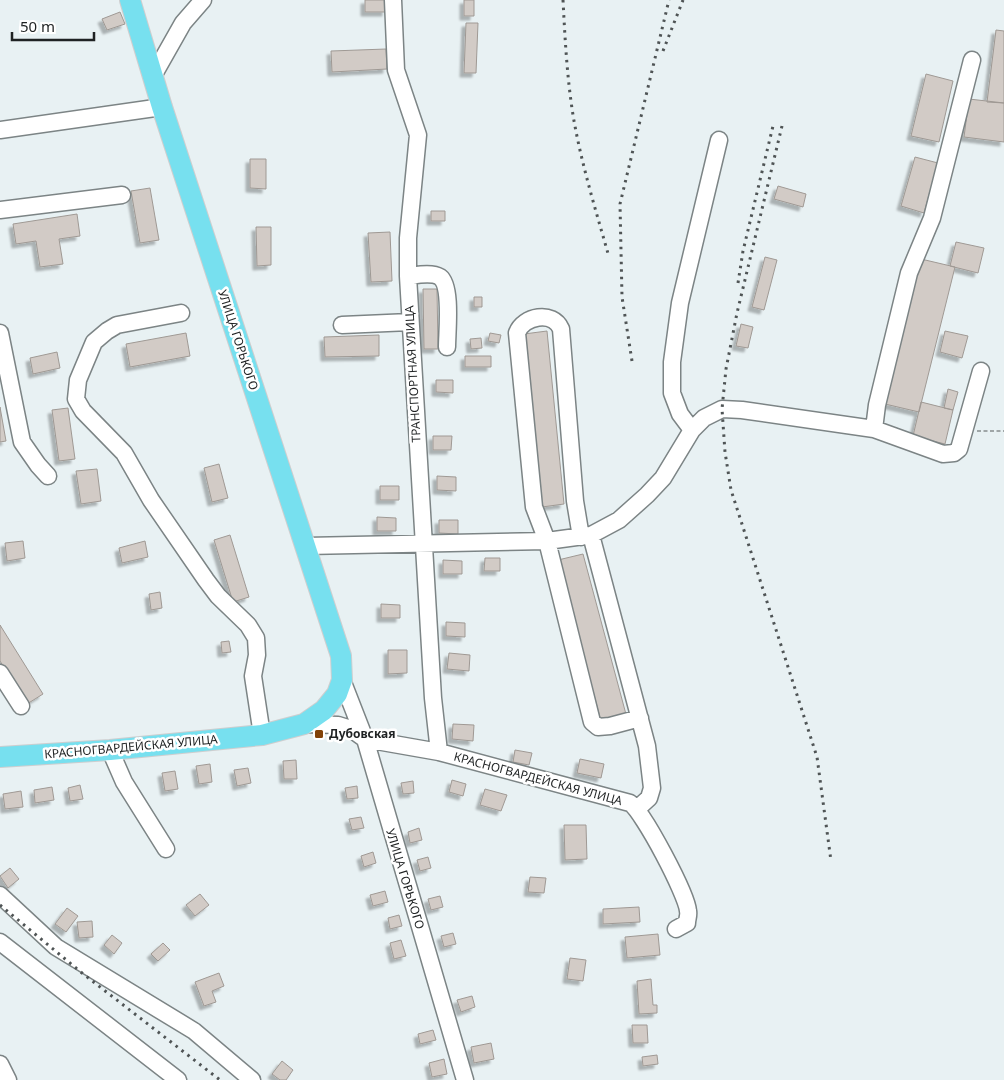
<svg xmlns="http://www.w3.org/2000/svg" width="1004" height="1080" viewBox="0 0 1004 1080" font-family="'Noto Sans',sans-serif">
  <defs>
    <filter id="shadow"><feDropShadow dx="-4" dy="4" stdDeviation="1" flood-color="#0004"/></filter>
  </defs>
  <rect width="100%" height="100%" fill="#e8f1f3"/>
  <path fill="#d2cbc6" stroke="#9f9994" filter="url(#shadow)" d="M365,0h21v12h-21z
    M464,0h10v16h-10z
    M120,12l5,12 -18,6 -5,-11z
    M466,23h12l-2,50h-12z
    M996,30l8,1v72l-17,-1z
    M386,49l1,20 -55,3 -1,-21z
    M926,74l27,7 -14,61 -28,-6z
    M969,99l35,4v39l-40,-5z
    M915,157l23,6 -14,50 -23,-7z
    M250,159h16v30l-16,-1z
    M778,186l28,8 -3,13 -29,-8z
    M150,188l9,52 -19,3 -9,-52z
    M431,211h14v10h-14z
    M77,214l3,22 -21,3 4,25 -23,3 -4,-26 -20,3 -3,-20z
    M256,227h15v38l-14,1z
    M390,232l2,49 -21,1 -3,-49z
    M956,242l28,6 -6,25 -28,-7z
    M765,257l12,3 -13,50 -12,-3z
    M921,259l34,8 -36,145 -34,-8z
    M423,289h14l1,60h-14z
    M474,297h8v10h-8z
    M741,324l12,3 -5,21 -12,-2z
    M547,331l17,173 -22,3 -18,-173z
    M945,331l23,5 -6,22 -22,-6z
    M186,333l4,23 -60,11 -4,-23z
    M490,333l11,2 -2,8 -11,-2z
    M379,335v21l-54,1 -1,-20z
    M481,338l1,10 -11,1 -1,-10z
    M57,352l3,16 -27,6 -3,-16z
    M465,356h26v11h-26z
    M436,380h17v13l-17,-1z
    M948,389l10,3 -5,18 -9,-2z
    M921,402l32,8 -8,34 -32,-8z
    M0,407l6,34 -6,1z
    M68,408l7,51 -16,2 -7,-51z
    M433,436h19l-1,14h-18z
    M219,464l9,34 -16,4 -8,-34z
    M97,469l4,32 -20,3 -5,-33z
    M437,476l19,1v14l-19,-1z
    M380,486h19v14h-19z
    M377,517l19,1v13h-19z
    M439,520h19v14l-19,-1z
    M230,535l19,62 -16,5 -19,-62z
    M23,541l2,17 -18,3 -2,-18z
    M145,541l3,16 -26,6 -3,-15z
    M583,554l44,164 -25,7 -44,-165z
    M485,558h15v13h-16z
    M443,560l19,1v13h-19z
    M160,592l2,16 -11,2 -2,-16z
    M381,604l19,1v13h-19z
    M446,622l19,1v14l-19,-1z
    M0,625l43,69 -16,10 -27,-43z
    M229,641l2,11 -9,1 -1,-11z
    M388,650h19v23l-19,1z
    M449,653l21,2 -1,16 -22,-2z
    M453,724l21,1 -1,16 -21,-2z
    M515,750l17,3 -3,12 -16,-3z
    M580,759l24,5 -3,14 -24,-5z
    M296,760l1,19h-13l-1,-18z
    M210,764l2,18 -13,2 -3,-18z
    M248,768l3,15 -14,3 -3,-16z
    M175,771l3,18 -13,2 -3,-18z
    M452,780l14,4 -3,12 -14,-4z
    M413,781l1,12 -11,1 -2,-11z
    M80,785l3,14 -13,2 -2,-13z
    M357,786l1,12 -11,1 -2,-11z
    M52,787l2,13 -19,3 -1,-13z
    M485,789l22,6 -6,16 -21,-6z
    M21,791l2,16 -18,2 -2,-15z
    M361,817l3,11 -12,2 -3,-11z
    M564,825h22l1,34 -22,1z
    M419,828l3,12 -12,3 -2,-11z
    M373,852l3,11 -12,4 -3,-11z
    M428,857l3,11 -11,3 -3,-11z
    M10,868l9,11 -11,9 -8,-12z
    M530,877l16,1 -2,15 -16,-1z
    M385,891l3,11 -15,4 -3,-11z
    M200,894l9,11 -14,11 -9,-11z
    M440,896l3,11 -12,3 -3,-11z
    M639,907l1,15 -37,2v-15z
    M67,908l11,8 -12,16 -11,-8z
    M399,915l3,11 -12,3 -2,-11z
    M92,921l1,16 -14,1 -2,-16z
    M453,933l3,11 -12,3 -3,-11z
    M658,934l2,21 -33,3 -2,-21z
    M112,935l10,8 -8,11 -10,-9z
    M401,940l5,16 -12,3 -4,-16z
    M163,943l7,7 -12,11 -7,-7z
    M570,958l16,2 -3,21 -16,-2z
    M219,973l5,13 -12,5 4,11 -12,4 -9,-24z
    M651,979l2,26h4v8l-18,1 -2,-33z
    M472,996l3,11 -14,5 -4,-12z
    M632,1025h15l1,18h-15z
    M433,1030l3,10 -16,4 -2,-10z
    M491,1043l3,16 -20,4 -3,-16z
    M657,1055l1,9 -15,2 -1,-9z
    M444,1059l3,15 -15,3 -3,-14z
    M282,1061l11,9 -7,10h-6l-8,-6z"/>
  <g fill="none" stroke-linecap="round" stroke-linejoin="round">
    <defs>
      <path id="minor" d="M393,0l3,70 22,65 -10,103v38l25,422 6,54
        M153,76l30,-53 20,-23
        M0,130l162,-23
        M0,210l122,-15
        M408,276c9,-1 24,-4 32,1 12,9 7,55 7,70
        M181,313l-64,12 -10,6 -13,11 -16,38 -2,19 7,12 41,42 27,47 55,80 12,16 30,29 8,13 1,17 -4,21 9,59
        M342,325l68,-3
        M0,333l22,109 16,23 10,11
        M874,429l3,-24 32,-132 23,-55 40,-158
        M692,430l-12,-16 -8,-21v-31l8,-59 39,-163
        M591,535l56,211 5,42 -3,10 -11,10
        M581,537l-6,-36 -14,-172c-8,-19 -38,-13 -44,4l17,174 13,34 45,181 6,5 12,-1 30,-8
        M306,546l241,-5 44,-6 28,-15 28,-25 16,-17 29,-48 12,-12 18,-9 20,1 132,19 69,25 11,-1 5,-4 22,-78
        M0,673l21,33
        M342,680l23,59 100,341
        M304,724l34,1 13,4 14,10 74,13 191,51c13,8 57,92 58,108 1,4 -1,8 -1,12l-11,6
        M110,750l14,32 42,67
        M0,895l56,52 138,84 58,49
        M0,942l178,138
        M0,1064l8,16"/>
      <path id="major" d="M0,757l110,-7 152,-15 42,-11 20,-14 13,-16 5,-14 -1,-24 -179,-549 -32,-107"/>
    </defs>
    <use href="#minor" stroke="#7c8485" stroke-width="19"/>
    <use href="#major" stroke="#cececf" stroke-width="22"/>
    <path stroke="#9fa6a7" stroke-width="2" stroke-dasharray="4 2.5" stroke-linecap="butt" d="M977,431h27"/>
    <use href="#minor" stroke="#fff" stroke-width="16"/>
    <use href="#major" stroke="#77e0ef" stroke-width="20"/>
    <path stroke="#4f5455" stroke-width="3" stroke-dasharray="2.5 5" stroke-linecap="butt" d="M563,0c2,39 4,77 10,115 8,48 23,96 36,142
      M663,51l20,-51
      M782,126l-45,187 -11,56 -4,40 3,43 6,38 86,267 14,104
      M738,283l5,-32 30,-125
      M632,361l-10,-64 -2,-93 49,-204
      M0,905l82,68 138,107"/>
  </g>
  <rect fill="#824208" stroke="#fff" stroke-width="2" x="314" y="729" width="10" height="10" rx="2.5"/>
  <g text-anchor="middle" stroke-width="5" stroke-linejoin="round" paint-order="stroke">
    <g font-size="12" fill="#1f2223" stroke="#fff">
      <text transform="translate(238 340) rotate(72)" y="4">УЛИЦА ГОРЬКОГО</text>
      <text transform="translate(413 374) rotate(-93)" y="4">ТРАНСПОРТНАЯ УЛИЦА</text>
      <text transform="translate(131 747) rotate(-5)" y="4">КРАСНОГВАРДЕЙСКАЯ УЛИЦА</text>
      <text transform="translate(538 779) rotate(15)" y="4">КРАСНОГВАРДЕЙСКАЯ УЛИЦА</text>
      <text transform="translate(405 879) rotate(73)" y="4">УЛИЦА ГОРЬКОГО</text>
    </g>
    <g font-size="12" font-weight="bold" fill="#1f2223" stroke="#fff" text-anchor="start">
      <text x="329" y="738">Дубовская</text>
    </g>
  </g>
  <path d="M12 32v8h82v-8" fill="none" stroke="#1f2223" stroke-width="2.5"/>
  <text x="20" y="32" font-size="15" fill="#1f2223" stroke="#ffffff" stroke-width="4" paint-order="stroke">50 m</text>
</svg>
